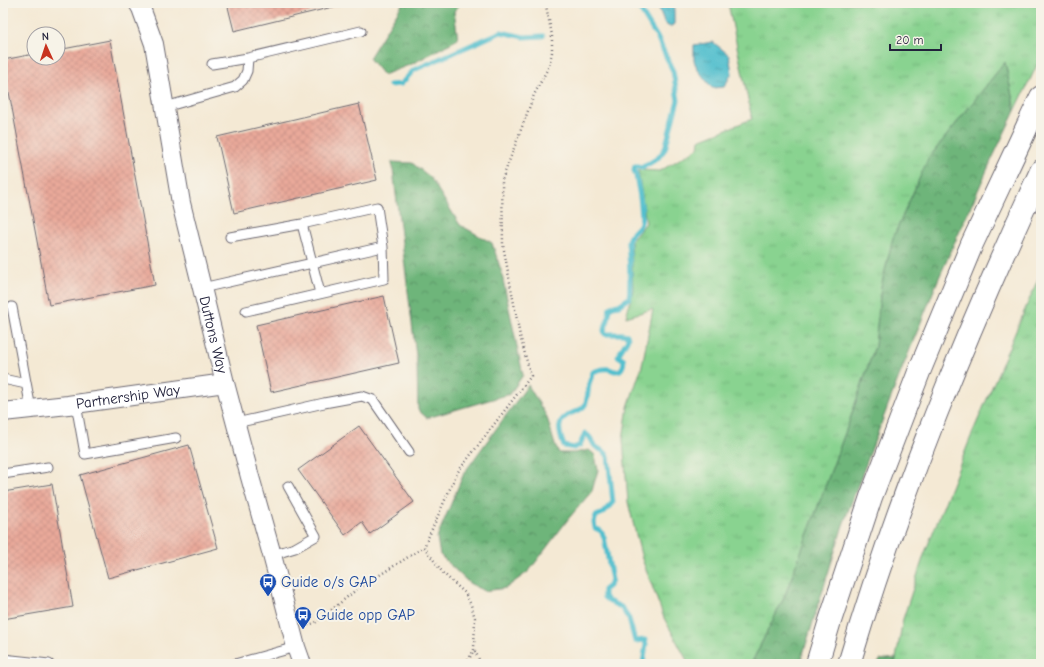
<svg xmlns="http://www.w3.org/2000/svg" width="1044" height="667" viewBox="0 0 1044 667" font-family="'Comic Neue',sans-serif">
  <defs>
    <pattern id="grass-tufts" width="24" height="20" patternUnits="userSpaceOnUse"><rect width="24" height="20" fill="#89d390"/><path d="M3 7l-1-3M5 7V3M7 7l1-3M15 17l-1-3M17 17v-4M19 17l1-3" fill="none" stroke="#76b57d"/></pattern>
    <pattern id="forest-crowns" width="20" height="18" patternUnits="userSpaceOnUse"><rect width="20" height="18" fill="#6eb57a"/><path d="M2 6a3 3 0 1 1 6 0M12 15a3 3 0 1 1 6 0" fill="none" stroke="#5a9365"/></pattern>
    <pattern id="water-ripples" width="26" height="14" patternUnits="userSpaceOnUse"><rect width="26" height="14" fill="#53bfce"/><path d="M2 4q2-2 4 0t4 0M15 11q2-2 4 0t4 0" fill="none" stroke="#449ba8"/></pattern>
    <pattern id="building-cross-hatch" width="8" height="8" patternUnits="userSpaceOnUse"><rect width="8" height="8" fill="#e9a99a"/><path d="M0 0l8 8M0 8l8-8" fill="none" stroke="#c89186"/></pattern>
  </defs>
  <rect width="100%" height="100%" fill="#f7f3e8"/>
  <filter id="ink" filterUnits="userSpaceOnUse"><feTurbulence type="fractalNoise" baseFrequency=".025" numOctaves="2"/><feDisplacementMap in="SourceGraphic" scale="8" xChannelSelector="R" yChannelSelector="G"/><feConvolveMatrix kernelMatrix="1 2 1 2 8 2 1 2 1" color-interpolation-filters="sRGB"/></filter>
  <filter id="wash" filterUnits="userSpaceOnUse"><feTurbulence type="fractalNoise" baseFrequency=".012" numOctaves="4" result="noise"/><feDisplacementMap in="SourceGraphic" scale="16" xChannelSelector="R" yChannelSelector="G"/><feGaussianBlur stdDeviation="0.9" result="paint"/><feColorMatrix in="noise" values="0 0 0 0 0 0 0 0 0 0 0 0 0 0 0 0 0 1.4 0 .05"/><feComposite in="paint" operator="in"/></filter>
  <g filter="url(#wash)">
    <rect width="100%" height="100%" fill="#f4e9d4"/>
    <path fill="url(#grass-tufts)" stroke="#567a66" d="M728,3h313v54l-26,54 -10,-49 -77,97 -35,79 -12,49 -6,59 -27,79 -64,173 -33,66h-62l-25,-46 -22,-59 -14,-57 -5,-63 5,-32 14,-41 11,-57 -27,8 7,-27 -2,-49 15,-18 -8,-53 22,1 38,-23 1,-8 53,-21z
      M1041,272v392h-146l8,-45 21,-64 48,-121z"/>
    <path fill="url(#forest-crowns)" stroke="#486c5a" d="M403,3h58l-7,8 4,28 -46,25 -29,11 -14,-17z
      M1005,62l10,49 -23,48 -54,121 -40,99 -55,146 -43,139h-49l33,-66 64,-173 27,-79 6,-59 12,-49 35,-79z
      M392,162l20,1 18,14 30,48 32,18 9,27 22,105 -13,19 -83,24 -9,-8 -1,-46z
      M528,385l19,32 7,25 5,11h15l15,-3 6,5 3,15 -6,21 -23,27 -40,53 -23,17 -21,3 -16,-8 -29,-28 -3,-18 27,-64z
      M896,658l-1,6h-17l2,-4z"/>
    <path fill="url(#water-ripples)" stroke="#3a7084" d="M657,3h19l-2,7v14l-4,3 -5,-3z
      M713,42l16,13 3,18 -8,14 -12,1 -14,-18 -4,-9v-16z"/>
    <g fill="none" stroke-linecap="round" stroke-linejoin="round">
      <path stroke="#53bfce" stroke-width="5" d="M636,3l21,34 16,34 5,29 -13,49 -7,9 -13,8 -4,1 -3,-1h-3l-1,4 2,5c2,12 9,40 4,50 -3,5 -12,10 -12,17 0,4 1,8 1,12 1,15 2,30 0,44l-10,7 -6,1 -3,2 -2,12 -4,10 1,4h17l5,1c0,1 1,2 1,3 0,2 -9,15 -10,18l6,4c0,5 -2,12 -9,11 -2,0 -4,-2 -6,-2 -5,-1 -11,1 -16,3 -1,4 -3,8 -4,12 -1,7 -1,14 -4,21 -3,5 -8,6 -13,8 -17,6 -13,20 -8,33l10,2 6,-3 5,-12c8,5 6,9 10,13 6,5 9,3 13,10l5,46 -10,11 -7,3 -2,6 1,6 6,3 3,6 8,43 -3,6 -5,4v7l4,4 13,6 8,12 6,22 10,-1 1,4 -3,20
        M390,85l11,-1 13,-14 87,-38 23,5 19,-1"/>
    </g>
    <g id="blocks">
      <path fill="url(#building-cross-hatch)" d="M227,3h118v1l-111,27z
        M110,40l45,245 -106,20 -46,-245 31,-6v4h24v-8z
        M359,104l18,76 -143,33 -17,-76z
        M384,296l15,67 -128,29 -15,-67z
        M359,426l55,76 -44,32 -8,-12 -17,13 -47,-65z
        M189,445l29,103 -110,30 -28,-103z
        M52,484l21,123 -70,12v-127z"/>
    </g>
  </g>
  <g filter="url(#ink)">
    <use href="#blocks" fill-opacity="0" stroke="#6c6871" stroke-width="1"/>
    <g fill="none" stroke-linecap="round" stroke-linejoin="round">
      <defs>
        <path id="lane" d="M212,64l36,-6
          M165,107l70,-20 8,-7 4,-9 1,-13 113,-27
          M302,224l18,69
          M230,237l72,-13 75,-17 6,40 1,32 -138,32
          M202,288l181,-41
          M12,307l19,102
          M3,379l23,5
          M76,404l9,50 91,-16
          M236,423l88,-20 38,-7 11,4 36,52
          M3,474l45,-7
          M272,555l23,-7 21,-12 -28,-50
          M3,659l46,5
          M235,664l61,-17"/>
        <g id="street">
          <path id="s1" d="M138,3l3,5 13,36 27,159 21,85 23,95 25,94 22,78 24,92 6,17"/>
          <path id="s2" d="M3,412l65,-7 157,-22"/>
        </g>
        <path id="highway" d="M817,664l12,-40 42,-127 48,-125 53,-128 69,-147
          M849,664c50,-169 118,-333 192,-493"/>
      </defs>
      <use href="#lane" stroke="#6c6871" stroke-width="11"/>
      <use href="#street" stroke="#6c6871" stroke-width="20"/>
      <use href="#highway" stroke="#6c6871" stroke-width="24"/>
      <path stroke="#6c6871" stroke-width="2.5" stroke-dasharray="1 3" stroke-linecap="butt" d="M308,625l7,-2 41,-33 68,-43
        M475,651l6,13
        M466,664l8,-14 1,-32 -4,-13 -6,-12 -22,-20 -19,-26 33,-74 74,-97 -11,-40 -17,-91 -1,-65 32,-85 15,-29 3,-14v-17l-6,-29v-3"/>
      <use href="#lane" stroke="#fff" stroke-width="9"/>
      <use href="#street" stroke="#fff" stroke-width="18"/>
      <use href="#highway" stroke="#fff" stroke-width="22"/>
    </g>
  </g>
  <defs>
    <symbol id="bus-pin" viewBox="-11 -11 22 30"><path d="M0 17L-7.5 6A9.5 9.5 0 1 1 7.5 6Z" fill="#1a4fb4" stroke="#f7f3e8"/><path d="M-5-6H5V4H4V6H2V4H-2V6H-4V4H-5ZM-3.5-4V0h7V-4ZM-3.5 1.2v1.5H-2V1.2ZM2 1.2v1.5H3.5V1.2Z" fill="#fff"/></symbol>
  </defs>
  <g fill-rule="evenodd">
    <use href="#bus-pin" x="258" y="572" width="20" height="27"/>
    <use href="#bus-pin" x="293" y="605" width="20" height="27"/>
  </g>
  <g text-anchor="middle" stroke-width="4" stroke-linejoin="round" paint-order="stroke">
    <g font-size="15" fill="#22223b" stroke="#f7f3e8">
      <text dy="5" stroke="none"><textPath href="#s1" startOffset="341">Duttons Way</textPath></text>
      <text dy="5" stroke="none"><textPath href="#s2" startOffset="126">Partnership Way</textPath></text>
    </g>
    <g font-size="15" fill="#164399" stroke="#f7f3e8" text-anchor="start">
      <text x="281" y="587">Guide o/s GAP</text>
      <text x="316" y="620">Guide opp GAP</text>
    </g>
  </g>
  <rect width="1044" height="667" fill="none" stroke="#f7f3e8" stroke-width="16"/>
  <g transform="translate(46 46) rotate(357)"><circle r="19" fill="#f7f3e8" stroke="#a29fa3"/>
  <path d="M0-3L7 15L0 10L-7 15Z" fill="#c8321e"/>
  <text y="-6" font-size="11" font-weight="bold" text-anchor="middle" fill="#22223b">N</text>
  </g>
  <path d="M890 44v6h51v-6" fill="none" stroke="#22223b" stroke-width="2"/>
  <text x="896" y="44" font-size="12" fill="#22223b" stroke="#f7f3e8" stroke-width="3" paint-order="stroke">20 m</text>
</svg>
